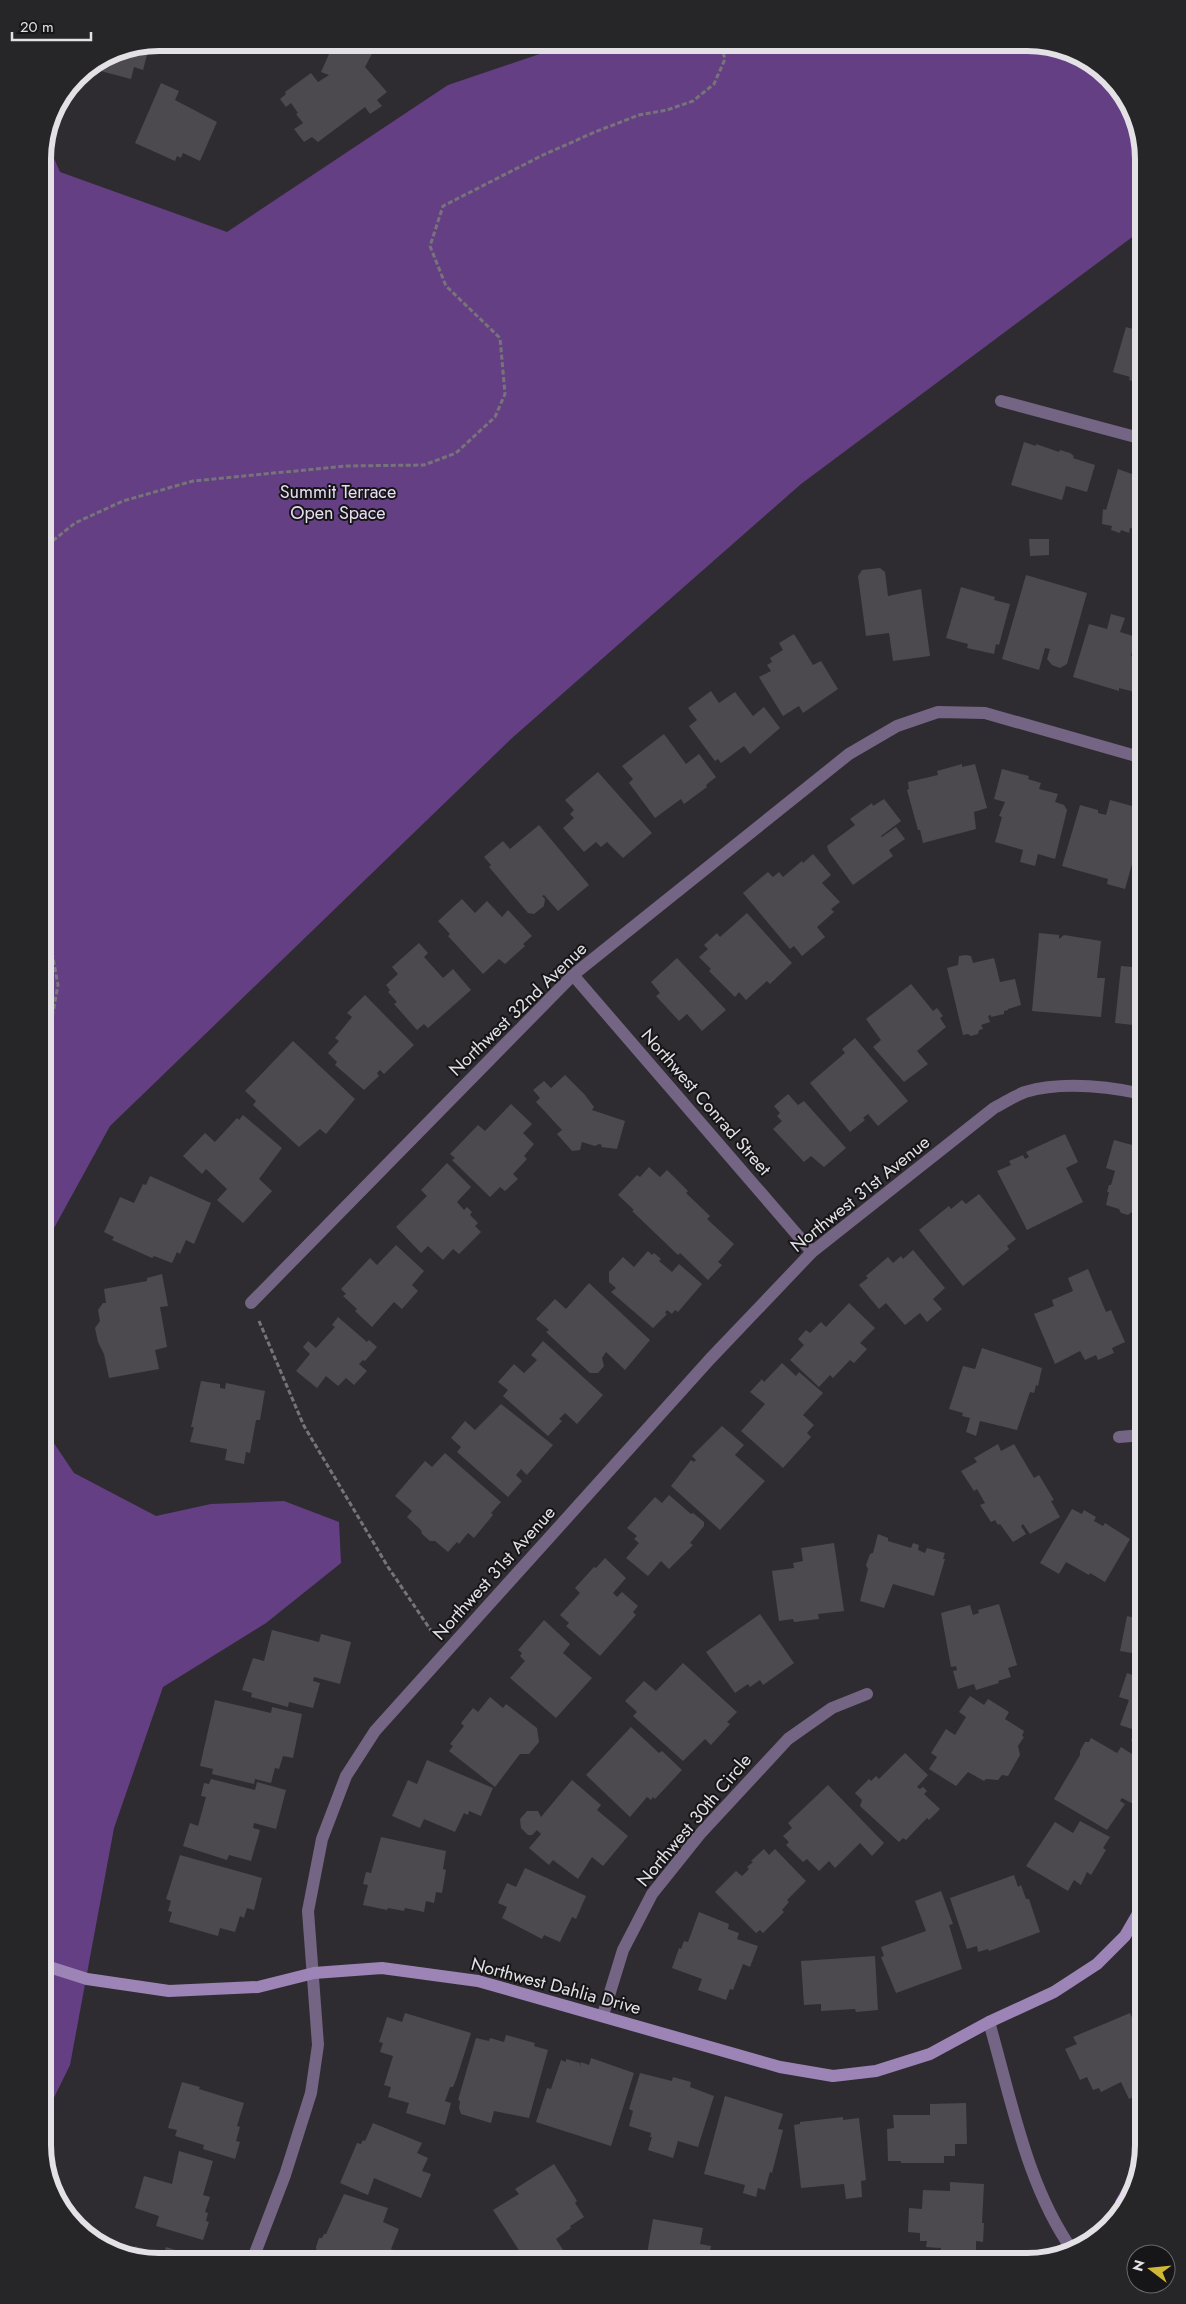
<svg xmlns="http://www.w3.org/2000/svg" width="1186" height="2304" viewBox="0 0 1186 2304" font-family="Jost,sans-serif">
  <rect width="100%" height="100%" fill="#2e2c31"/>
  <path fill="#653f84" d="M572,43h462l63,24 38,48 8,45v69l-342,255 -289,254 -402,388 -67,122v-1096l3,-12 14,32 167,60 221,-147z
    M43,1427l31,46 82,43 55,-12 73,-3 55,21 2,41 -75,60 -103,64 -49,141 -44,237 -27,55z
    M1138,2161l-14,49 -3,2 -6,-11z"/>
  <path fill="#4c4a4f" d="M334,43l6,2 1,-2h28l7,3 -11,21 22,25 -10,8 5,6 -12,8 -5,-7 -47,35 -6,-5 -8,5 -10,-13 9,-6 -7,-9 2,-1 -7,-10 -5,4 -6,-8 6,-5 -1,-2 26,-19 7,9 11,-7 -8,-3z
    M150,44l-7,26 -9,-3 -3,12 -42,-11 26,-17z
    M161,83l18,8 -4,9 42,22 -17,39 -17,-8 -2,5 -4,-2 -2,5 -40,-18z
    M1126,327l17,5v52l-14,-4 1,-3 -17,-5z
    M1024,442l12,4v-2l23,8 1,-2 10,3 4,3 -1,2 22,7 -8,27 -21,-6 -4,14 -51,-15z
    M1118,469l25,9v54l-13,-4 -1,5 -8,-3 -1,3 -9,-3 1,-4 -10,-2 1,-15 3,1z
    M1029,539h20v16l-19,1z
    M880,568l5,4 3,24 33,-7 9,67 -37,5 -4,-28 -23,3 -8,-60 4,-6z
    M1026,575l61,18 -20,71 -7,4 -8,-3 -5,-6 3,-10 -5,-1 -6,22 -37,-11z
    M961,587l34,10 -1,3 16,4 -11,41 -3,-1 -2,10 -27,-6 1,-4 -22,-6z
    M1111,614l14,4 -5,14 16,5 -3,8 8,2 -2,7 -7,-2 -1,4 4,1 -2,6 9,3 -7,26 -16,-4v3l-46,-14 16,-53 18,5z
    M794,634l19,31 8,-4 17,28 -35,24 -4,-7 -16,10 -24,-39 12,-6 -4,-6 5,-3 -2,-4 13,-8 -4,-7z
    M711,691l8,12 16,-11 18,24 11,-9 16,21 -30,26 -6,-8 -23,17 -3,-4 -3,2 -26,-35 8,-6 -9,-12z
    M664,734l22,30 13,-10 17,23 -10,8 1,2 -23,17 -3,-5 -26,19 -26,-35 4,-4 -11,-13z
    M962,764v3l13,-3 12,44 -13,4 2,17 -53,14 -3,-13h-2l-11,-40 2,-1 -1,-7 30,-7 -1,-4z
    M1002,769l27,7 -1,3 13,4 -2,6 19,5 -3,8 9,3 3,5 -12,49 -17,-5 -3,12 -15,-4 3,-12 -28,-8 7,-25 -3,-1 6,-14 -11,-3z
    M598,772l54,61 -29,25 -16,-16 -6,5 -5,-5 -12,10 -21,-24 11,-10 -4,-4 4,-4 -9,-10z
    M884,799l17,22 -20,15 1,1 14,-10 9,12 -16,11 4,6 -40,29 -24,-33 -2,-6 28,-21 -5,-6 22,-16 1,3z
    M1110,800l33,9v16l-18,64 -18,-5 1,-5 -46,-13 18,-61 18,5v3l8,2z
    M539,825l50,60 -31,26 -14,-16 -2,1 3,3 -1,7 -10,8 -6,-1 -39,-46 2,-2 -7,-8 19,-16 7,8z
    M813,854l18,21 -9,8 18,19 -9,7 3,3 -17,15 8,10 -23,19 -8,-10 -4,3 -47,-56 25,-21 5,5 6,-5 4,5 19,-16 1,2z
    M462,899l13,14 12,-12 15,16 6,-7 24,26 -9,8 2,2 -20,18 -6,-5 -16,15 -35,-38 2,-2 -12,-13z
    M747,913l45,50 -22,21 -3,-3 -21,19 -7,-8 -4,5 -26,-26 2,-2 -12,-12 9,-8 -4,-4 13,-12 3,4z
    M1039,933l20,2v4l5,-4 37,6 -4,37h8l-4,39 -69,-6z
    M419,943l9,10 -4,4 19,21 10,-9 18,21 -43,38 -4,-4 -7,6 -23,-26 3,-2 -9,-10 2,-2 -4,-5 12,-11 -6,-7z
    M966,955l5,1 2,7 21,-5 6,24 15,-3 6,26 -13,4v1l-4,1v3l-13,3v-2l-3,1 2,6 -9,3 2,4 -4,1 -1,4 -7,2 -3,-2 -5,1 -16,-67 11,-3 1,-9z
    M677,958l49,52 -24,21 -15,-17 -8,7 -23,-25 4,-3 -9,-11z
    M1121,966l22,2v58l-28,-3z
    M911,984l22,27 4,-3 6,8 -3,2 6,9 -29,24 11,13 -24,18 -31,-35 8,-7 -15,-21z
    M365,995l49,50 -30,29 -4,-4 -3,3 2,3 -15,14 -29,-25 2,-3 -9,-9 11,-12 -4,-3 17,-21 -5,-4z
    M855,1038l53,63 -30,25 -10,-12 -5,4 2,2 -15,12 -40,-49 35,-30 -3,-4z
    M293,1041l62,58 -29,35 -6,-5 -21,18 -46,-42 3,-4 -11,-10z
    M565,1075l20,20 9,12 -2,3 33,11 -8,28 -16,-2 1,-2 -3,-1 -4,2 -13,-4 -2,8 -8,1 -15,-17 5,-4 -26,-28 4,-4 -7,-8 11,-9 7,7z
    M788,1094l10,11 6,-4 42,47 -22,19 -13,-11 -7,6 -31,-33 9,-8 -5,-5 3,-3 -6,-7z
    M511,1104l21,20 -9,9 11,11 -10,12 3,3 -14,15 5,5 -13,12 -5,-4 -10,10 -38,-37 3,-2 -5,-4 28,-29 7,6z
    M243,1115l39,33 -23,31 13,12 -29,32 -26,-23 10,-11 -21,-20 -4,5 -19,-18 22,-23 10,9 22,-24 2,2z
    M1065,1134l13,28 -12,6 17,34 -56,28 -30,-59 14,-6 -2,-4 14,-6 2,4 4,-2 -3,-5z
    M1114,1140l29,8v67l-11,-3 -4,3 -7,-2 -2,-4 -13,-4 3,-13h-2l2,-7h2l4,-14 -9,-3z
    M447,1163l24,24 -14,15 7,8 3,-3 5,5 -2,3 8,8 -3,3 6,6 -22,22 -6,-5 -10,11 -15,-14 -7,7 -25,-26 31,-31 -6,-6z
    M649,1167l11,10 7,-7 21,21 -2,2 24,23 -3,3 27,25 -16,18 4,3 -14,15 -28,-27 -2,2 -46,-44 2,-1 -16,-15 19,-20 3,2z
    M150,1176l61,27 -17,41 -8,-4 -6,14 -3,-2 -5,11 -18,-7 -2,2 -40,-18 2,-3 -10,-5 16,-35 14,6 9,-19 3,1z
    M979,1194l37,45 -9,7 2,3 -46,37 -44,-56 30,-24 2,3 11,-9 4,4z
    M396,1245l28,26 -12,14 6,6 -16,18 -8,-7 -22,25 -17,-16 2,-2 -14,-13 3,-2 -5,-5 29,-31 7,7z
    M913,1250l32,38 -12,11 9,10 -15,13 -7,-9 -15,12 -19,-22 -7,6 -20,-24 9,-7 -2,-2 22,-19 5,6 8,-7 2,3z
    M648,1251l4,4 2,-2 7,6 -2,2 13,11 7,-8 23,20 -24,28 -3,-2 -3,4 -5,-4 -2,3 2,1 -14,14 -42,-36 5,-4 -7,-6v-10l14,-15 11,10z
    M1088,1269l18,43 5,-2 14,32 -13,6 2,5 -16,7 -2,-5 -11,5 -5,-9 -25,13 -21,-50 20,-8 -2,-6 21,-9 -5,-13z
    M162,1274l6,32 -8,1 7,40 -12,3 4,19 -50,9 -5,-24 -6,-12 -3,-14 5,-7 -2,-11 5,-7h3l-2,-14 43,-8v-3z
    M589,1283l61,57 -25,30 -19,-18 -4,6 2,8 -6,7h-8l-44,-41 3,-2 -13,-11 19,-20 11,10z
    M1143,1302v43l-10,-2z
    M849,1303l26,25 -15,15 7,6 -13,14 -4,-3 -17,18 -3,-3 -11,12 -29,-27 14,-15 -6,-6 8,-9 4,3 11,-11 5,5z
    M338,1317l29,25 2,-2 8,7 -12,14 -2,-1 -4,4 8,7 -13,14 -8,-7 -8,8 -12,-10 -9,12 -21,-17 14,-17 -7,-7 5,-6 8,7 19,-21 -3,-2z
    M543,1341l60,54 -26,29 -12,-11 -6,6 3,2 -14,15 -45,-40 5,-6 -10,-8 16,-18 10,9 13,-13 -6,-5z
    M982,1348l60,20 -4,18 -2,-1 -2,8 -4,-1 -13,38 -37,-9 -4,15 -10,-4 4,-14 -8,-2 1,-3 -14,-4 14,-43 12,3z
    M782,1363l14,13 3,-4 24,21 -20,22 11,10 -7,8 4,4 -28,31 -42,-37 24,-27 -15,-12 12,-13 2,3z
    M201,1381l19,3v4l5,1 1,-6 39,8 -5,29h-4l-6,33 -4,-1 -2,12 -19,-4 2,-11 -37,-7 4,-15h-3z
    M501,1404l52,41 -26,30 -6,-6 -5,6 6,6 -14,16 -51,-45 4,-5 -10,-9 14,-17 10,9z
    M722,1426l22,19 -9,10 30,26 -45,49 -49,-44 20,-26 3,2 2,-2 -4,-4z
    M998,1444l3,7 13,-7 20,34 5,-3 15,25 -3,1 9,16 -30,17 -7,-10 -2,2 5,8 -13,8 -13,-18 -2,1 -3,-5 -4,2 -11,-17 5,-2 -8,-14 -3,2 -13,-20 16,-9 -3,-4z
    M445,1453l56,49 -10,11 2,2 -19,23 -6,-5 -9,11 -2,-2 -9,10 -13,-11h-5l-8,-7 -1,-4 -14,-13 5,-6 -17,-15 30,-35 7,6z
    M669,1495l22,19 2,-1 11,9v4l-14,17 3,2 -24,24 -8,-8 -13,15 -22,-18 13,-15 -5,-4 3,-3 -10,-8 28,-31 7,6z
    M1072,1509l10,5 2,-4 12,7 -2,4 9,5 2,-3 25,16 -25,43 -15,-9 -1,2 -23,-13 -7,12 -19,-11z
    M878,1534l10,4v3l23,7 2,-5 6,2 -1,5 7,3 2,-5 18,5 -2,6h2l-11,37 -41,-12 -9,24 -24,-7 8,-32 -2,-4 4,-11 3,-1z
    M834,1543l10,68 -26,3 1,5 -25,3 -1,-3 -14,2 -7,-50 22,-3 -1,-5 10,-2 -2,-13z
    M605,1558l21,20 -13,15 4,4 5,-5 16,14 -5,6 3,3 -36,41 -34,-30 3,-3 -9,-8 20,-22 -5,-5 19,-21 2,1z
    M999,1604l18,61 -9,3 3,9 -13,4 1,2 -23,7 -2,-6 -16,5 -5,-18 4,-1 -1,-4 -5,1 -10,-54 29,-8 3,10 6,-2 -1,-3z
    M760,1614l34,49 -31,22 -3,-5 -10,7 -2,-3 -13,9 -29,-41z
    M1127,1616l16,4v39l-6,-1 1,-4 -18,-3z
    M544,1620l26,24 -7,9 29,25 -36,40 -46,-40 15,-17 -5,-5 2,-3 -4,-3z
    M272,1630l47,12 2,-8 30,8 -11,42 -26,-7 -1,4 7,2 -7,25 -24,-6 -1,5 -37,-10 1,-4 -10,-3 11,-32 11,3z
    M683,1663l54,49 -10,10 3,2 -19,21 -6,-6 -22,22 -50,-45 4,-4 -12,-11 19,-20 12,10z
    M1127,1673l16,6v66l-12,-4 4,-11 -15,-5 9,-25 -10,-3z
    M970,1696l14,9 4,-6 21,13 -4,7 19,12 -2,5 2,1 -6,9 2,9 -12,21 -6,-1 -4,5 -12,-1 -2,2 -16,-9 -12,14 -27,-17 8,-12 -6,-4 15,-24 9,6 11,-18 -7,-5z
    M490,1697l13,11 3,-4 31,24 2,14 -10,12h-9l-25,33 -46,-36 4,-5 -3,-2 14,-18 -3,-3 12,-15 5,4z
    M215,1700l56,13 1,-6 30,7 -9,44 -10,-2 -4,13 -4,-1 -4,15 -16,-4 -1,5 -42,-10 1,-5 -13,-3z
    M631,1727l28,26 3,-2 20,19 -27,29 -2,-2 -2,3 -4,-3 -17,20 -44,-42z
    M1091,1738l26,15 4,-6 22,14v30l-8,14 -13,-7 -2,3 5,3 -18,26 -53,-31 26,-44v-4l5,-9h4z
    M905,1753l23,22 -11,12 3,2 3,-2 4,4 -3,3 16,15 -11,11 -2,-2 -21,22 -3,-2 -4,4 -39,-36 2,-6 -7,-7 14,-14 2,2 5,-5 3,3z
    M427,1760l66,28 -12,28 -12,-5 -1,4 -4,-2 -9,19 -31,-13 -4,9 -28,-12 16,-36 9,4z
    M211,1779l44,11 2,-8 29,8 -10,39 -22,-6 -1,5 7,2 -9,31 -22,-6 -2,5 -44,-14 7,-23 8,3 8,-29 -5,-1 3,-13 5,1z
    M572,1780l29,25 -4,5 31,26 -25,30 -11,-9 -14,22 -25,-19 -4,5 -20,-17 12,-14 -4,-4 -5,5h-4l-7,-7 -1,-9 7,-8h11l3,6z
    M828,1785l56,58 -12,13 -12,-13 -25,25 -6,-7 -10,10 -12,-12 -4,3 -17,-17 3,-3 -6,-6 9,-8 -4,-5z
    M1080,1821l30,16 -7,11 3,2 -15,25 -4,-3 -6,13 -7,-5 -6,11 -42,-25 29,-44 18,11z
    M381,1837l65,14 -3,18 3,1 -4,23 -6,-1 -2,11 -8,-2 -2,11 -19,-4 -1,3 -16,-3 -1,2 -24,-5 5,-20 -5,-1 3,-12 5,1z
    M764,1849l5,6 6,-6 31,32 -19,19 2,2 -7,8 2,2 -21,21 -3,-3 -4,3 -41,-41 21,-21 6,5 7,-7 -2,-2 6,-5 -2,-1z
    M180,1855l82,23 -8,32 -7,-2 -3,10 -4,-2 -5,16 -15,-4 -2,8 -49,-14 3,-10 -4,-1 3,-10 -5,-2z
    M525,1868l61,28 -10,23 -4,-2 -12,25 -16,-7 -2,4 -40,-21 5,-11 -9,-4 9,-20 9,4z
    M1014,1875l4,12 3,-2 5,14h3l11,33 -51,19 -1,-2 -10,3 -1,-6 -10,3 -17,-51z
    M941,1891l12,33 -4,1 13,44 -66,24 -15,-36 3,-1 -3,-9 45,-16 -11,-30z
    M699,1912l30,12 -1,5 11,4 -2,6 21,7 -8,21 -7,-3 -10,26 -3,-1 -4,11 -28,-10 4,-11 -30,-11 7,-20 2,1 3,-8 4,1z
    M875,1956l3,54 -22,2 -1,-3 -34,2v-7l-17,1 -3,-44z
    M405,2013l66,20 -15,47 -3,7h-3l-5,14 6,2 -6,22 -39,-12 3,-10 -21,-6 3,-10 -7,-2 9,-29 -13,-4 3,-9 -4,-1 8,-25 15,5z
    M1130,2013l13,28v3l-7,3 7,17v6l-2,1 2,6v16l-14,6 -8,-17 -20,10 -2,-4 -6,2 -6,-13 -7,3 -15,-31 12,-5 -4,-7z
    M506,2035l29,8 -1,3 14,4 -19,68 -35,-7 -3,12 -30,-9 -2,-6 1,-7 -2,-1 18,-62 13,3 1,-3 14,4z
    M591,2058l43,15 -23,73 -75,-24 11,-34 4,1 10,-29 5,2v-3l14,4v4l1,-5 8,3z
    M640,2073l32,8 1,-4 18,5 -1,5 24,9 -16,51 -20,-6 -5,17 -25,-8 4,-13h-2l1,-4 -22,-7 4,-15 -4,-2z
    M182,2082l18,5 -1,2 45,14 -7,23 3,1 -4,14 4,1 -5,17 -32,-10 1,-4 -29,-9 2,-6 -9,-2z
    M725,2096l58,18 -5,15 5,1 -11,43 -2,-1 -5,18 -7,-2 -2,9 -13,-4 2,-8 -41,-11z
    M966,2103l1,41h-12v12h-11v7h-43v-2h-13l-1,-32 7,-1 -1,-13h37v-11z
    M843,2117v3l16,-2 7,62 -5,1 1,16 -16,2 -2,-15 -43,4 -7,-63 6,-1v-2z
    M373,2123l49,20 -5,10 11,5 -6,13 9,3 -10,24 -47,-20 -6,17 -28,-12 17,-40 4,1 2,-4 2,1z
    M179,2151l34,10 -10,34 7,2 -5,15 3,1 -2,8 3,1 -6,18 -47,-14 3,-10 -24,-8 9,-32 28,8z
    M554,2164l23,37 -2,2 9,14 -14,9 1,2 -15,11 7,11 -19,11 -4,-4 -6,4h-8l-33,-51 26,-16 -4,-5z
    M950,2182l34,2 -2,39h2l-1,19 -7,-1v15l-36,-2 1,-6 -15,-1 1,-6h-7v-8l-12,-1 1,-24 13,1 1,-19 27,1z
    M344,2194l44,14 -5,14 16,7 -8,20 7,3 -3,9h-59l-19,-7 -1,-7 3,-9h3l2,-4h2z
    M653,2219l50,9 -3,16 11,2 -3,15h-75l1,-9 13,2z
    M135,2246l29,9 2,-8 29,9 -2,5h-41l-20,-7z"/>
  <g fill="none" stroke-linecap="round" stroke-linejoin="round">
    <path stroke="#767479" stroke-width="3" stroke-dasharray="5 2.5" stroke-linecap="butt" d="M43,552l7,-9 25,-20 48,-22 70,-20 153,-15 78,-1 32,-12 39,-36 10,-23 -5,-56 -54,-52 -16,-40 13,-40 100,-51 52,-23 44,-17 28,-5 26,-9 21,-17 11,-25 -5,-16
      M43,1068l15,-83 -15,-82
      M259,1321l45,105 84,141 46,68"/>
    <path stroke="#756584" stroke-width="12" d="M1001,401l142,38
      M573,975l239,277
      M251,1303l322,-328 276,-221 48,-28 41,-14 47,1 158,45
      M1119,1437l24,-2
      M603,2015l20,-65 29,-56 48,-60 88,-95 44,-31 35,-14
      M989,2022c22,76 38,165 84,229
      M252,2261l33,-86 26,-82 7,-48 -10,-134 14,-72 24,-63 29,-45 335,-372 102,-107 182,-144c10,-5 20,-12 31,-16 38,-11 80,-6 118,2"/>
    <path stroke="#9d84b6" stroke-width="12" d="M43,1965l44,14 82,12 89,-4 56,-14 68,-5 96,13 302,86 53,9 43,-5 54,-17 59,-32 65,-30 43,-28 28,-28 18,-31"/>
  </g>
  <g text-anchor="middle" stroke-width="4" stroke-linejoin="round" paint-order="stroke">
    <g font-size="18" fill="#e7ddf1" stroke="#161517">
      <text x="338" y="498">Summit Terrace<tspan x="338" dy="21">Open Space</tspan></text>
    </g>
    <g font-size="18" fill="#e3e1e5" stroke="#161517">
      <text transform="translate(518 1009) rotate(-44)" y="6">Northwest 32nd Avenue</text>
      <text transform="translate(706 1102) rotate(49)" y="6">Northwest Conrad Street</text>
      <text transform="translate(860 1194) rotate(-39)" y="6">Northwest 31st Avenue</text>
      <text transform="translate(494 1573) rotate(-48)" y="6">Northwest 31st Avenue</text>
      <text transform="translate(694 1820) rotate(-50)" y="6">Northwest 30th Circle</text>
      <text transform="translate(556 1986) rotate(15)" y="6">Northwest Dahlia Drive</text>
    </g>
  </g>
  <path d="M0 0H1186V2304H0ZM159 51H1027A108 108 0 0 1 1135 159V2145A108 108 0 0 1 1027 2253H159A108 108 0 0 1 51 2145V159A108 108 0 0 1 159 51Z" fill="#262527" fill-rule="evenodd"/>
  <path fill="none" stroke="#e3e1e5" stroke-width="6" d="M159 51H1027A108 108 0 0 1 1135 159V2145A108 108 0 0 1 1027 2253H159A108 108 0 0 1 51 2145V159A108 108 0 0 1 159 51Z"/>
  <g transform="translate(1151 2269) rotate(286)"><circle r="24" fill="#161517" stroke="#686769"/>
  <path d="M0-4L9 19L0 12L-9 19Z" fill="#d1b736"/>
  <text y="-8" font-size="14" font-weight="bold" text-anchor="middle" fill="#e3e1e5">N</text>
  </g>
  <path d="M12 32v8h79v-8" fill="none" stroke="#e3e1e5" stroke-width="2.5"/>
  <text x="20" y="32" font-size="15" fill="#e3e1e5" stroke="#161517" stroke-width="4" paint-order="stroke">20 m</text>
</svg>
